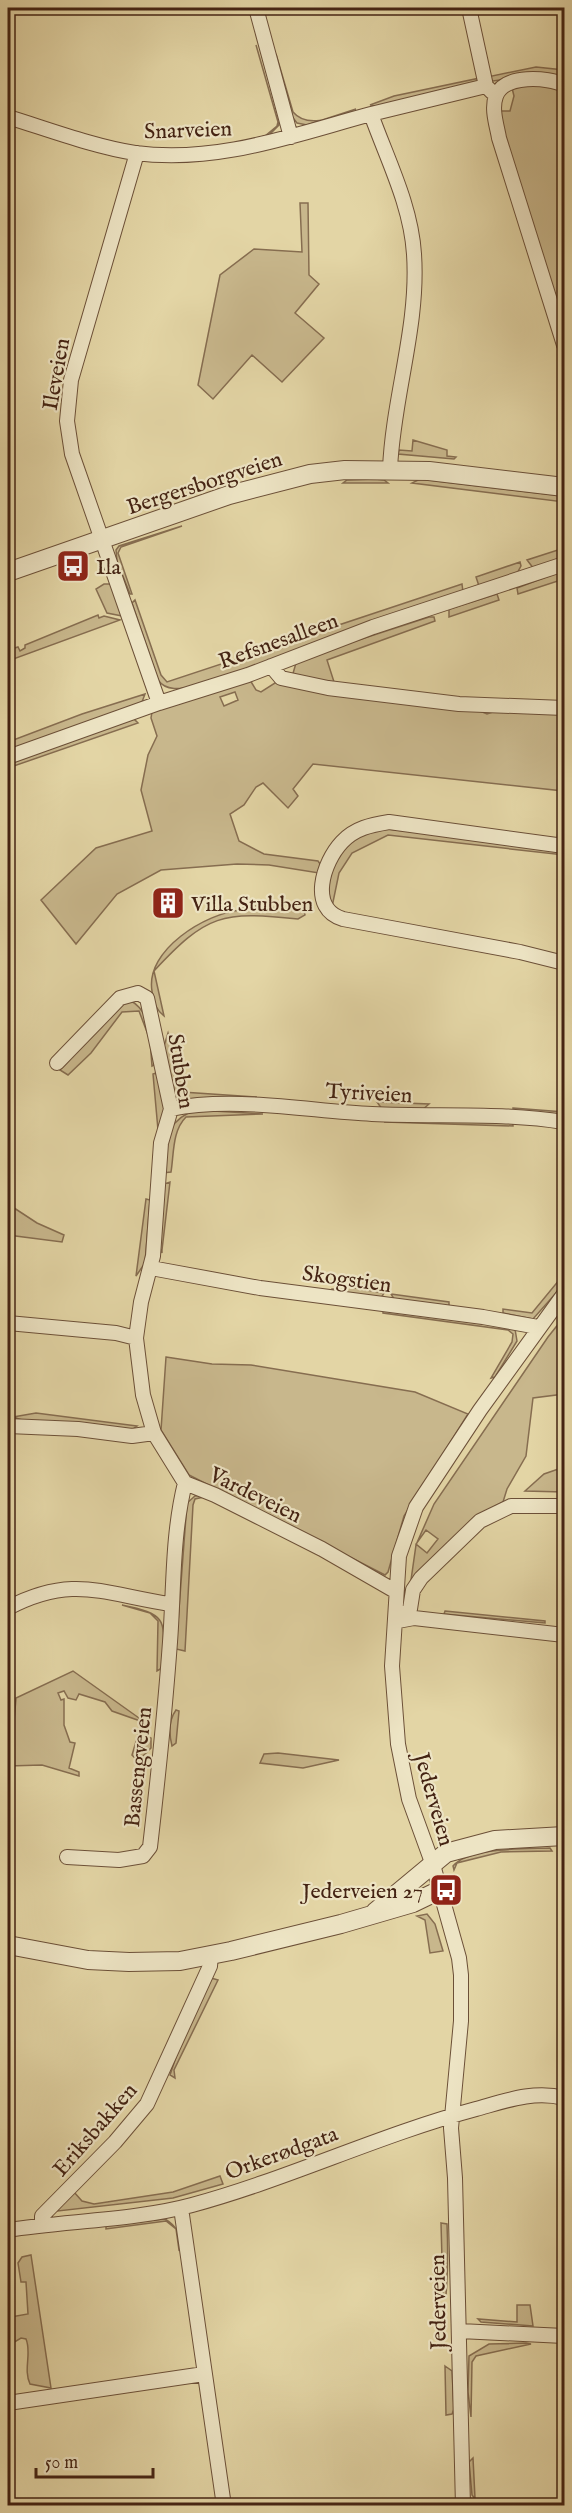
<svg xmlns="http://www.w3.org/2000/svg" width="572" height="2513" viewBox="0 0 572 2513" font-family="'IM FELL English',serif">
  <rect width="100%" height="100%" fill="#e3d5a5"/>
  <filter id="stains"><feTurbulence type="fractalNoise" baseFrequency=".00333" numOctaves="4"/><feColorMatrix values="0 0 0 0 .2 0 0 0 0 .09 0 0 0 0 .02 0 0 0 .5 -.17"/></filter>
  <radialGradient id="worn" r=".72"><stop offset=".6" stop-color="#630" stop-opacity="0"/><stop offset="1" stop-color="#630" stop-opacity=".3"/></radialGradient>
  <path fill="#c8b78c" stroke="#866d50" stroke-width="1.5" fill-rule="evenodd" d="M256,45l23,80 -11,11 -24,5 21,-5 12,-10 1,-4z
    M276,54l17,58c15,18 44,4 63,-3l-49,16 -10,-2 -7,-9z
    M536,67l28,3v11l-30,-6 -41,6 -6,-4z
    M480,78l1,4 -99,24 -12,-1 24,-9z
    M533,82l31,7v239l-64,-209 1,-8h9l4,-15 -2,-8z
    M300,203h8l1,72 10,9 -24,29 29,25 -42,44 -30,-27 -39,44 -15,-14 22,-110 34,-26 48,3z
    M413,440l34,10v6l9,1 -2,2 -56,-5 1,-4 13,1z
    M375,479l9,1 4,3h-45l4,-3z
    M420,479l144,17v6l-152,-19z
    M182,526l-61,21 -3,6 14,41h-2l-13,-33 -1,-11 3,-4z
    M564,548v11l-30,10 -7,-9z
    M520,562l1,4 -5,9 -37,11 -3,-9z
    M564,570v9l-46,15 -1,-6z
    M104,584h7l11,32 -15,-3 -11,-24z
    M462,584l1,8 -265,94c-13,2 -31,7 -40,-6l-26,-77 3,-3 26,75 6,7z
    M497,594l2,6 -50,17v-8z
    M98,615l1,3 5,-2 16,4 -112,41v-11l10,-3 2,4 5,-3v-3z
    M429,617h5l1,4 -108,39 8,25 -43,-8 4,-14 7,-5z
    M250,680l6,10 5,2 17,-11 197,28 12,5 15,-5 62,3v129l-7,-2 6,-48 -250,-27 -20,25 5,7 -10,12 -25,-25 -7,4 -12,18 -14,9 9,27 25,13 54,7 5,7 -4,5 -50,-8 -32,-1 -76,6 -44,24 -41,50 -35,-44 55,-52 56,-17 -11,-41 7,-35 9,-19 -6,-18 1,-6zM235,692l3,8 -14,6 -4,-9z
    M145,694l-3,8 -134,50v-10l74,-28z
    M133,718l5,5 -130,45v-6z
    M379,828l185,21v6l-176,-20 -36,18 -13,20 -7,34c-8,-22 0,-49 17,-66 7,-6 22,-10 30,-13z
    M260,906l44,5 1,4 -7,4c-76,-8 -91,-5 -144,52l10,45c-8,-6 -11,-15 -12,-25 -7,-41 54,-78 89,-81l3,-3z
    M131,1001c20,10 20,42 25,63l-4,2 -2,-26 -11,-29 -17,1 -31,41 -23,22 -8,-5 61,-67z
    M168,1033l14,59 74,5 -2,4h-59l-13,-1 -7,-6 -11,-48z
    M156,1073l10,37 -13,48 5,-28 -5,-56z
    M377,1102l52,2 -8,7 -39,-2z
    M513,1108l51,4v6l-51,-6z
    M196,1110l67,4 -77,3c-14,14 -12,37 -15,55l-9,1c5,-30 1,-52 34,-63z
    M386,1120l127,2v4l-128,-4z
    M170,1182l-8,68v3l-3,-7 2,-61z
    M146,1199l4,1 -5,63 -9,13z
    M8,1204l29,19 27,12 -2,7 -54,-7z
    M564,1274v10l-31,35 -30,-6v-4l29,4z
    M338,1285l46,8 -3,5 -49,-5v-4h5z
    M391,1294l58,8v5l-55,-8z
    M383,1309l103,13 29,7 2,12 -22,36 -4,1 21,-36 1,-8 -5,-4 -125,-17z
    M564,1317v77l-31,4 -7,58 -19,33 -4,13 -12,7 -80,71 5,-35 18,-41 114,-167zM426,1530l12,9 -11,14 -11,-9z
    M166,1357l46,7 39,1 164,27 53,22 -64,102 -16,56 -3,3 -196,-100 -28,-45z
    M36,1413l101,13 -7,5 -105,-10 -12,-4z
    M564,1467v25l-39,-1 19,-17z
    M203,1495l1,2 -9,2 -2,6 -8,146 -9,-2 11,-146 8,-7z
    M122,1605c49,10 42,16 40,63l-5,3 1,-50 -8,-8z
    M445,1611l100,10v2l-101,-9z
    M73,1671l73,52 -34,-12 -7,-9 -26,-8 -3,6 -8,-2 -4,-7 -6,2 3,7 3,-1v26l6,17 5,1 -6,25 10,4v4l-37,-11 -34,1v-19l4,-1 4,-48z
    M176,1710l3,1 -3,32 -4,3c-3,-12 -4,-25 4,-36z
    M138,1735l13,3v10l-13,13 -6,-6z
    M278,1753l61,7 -36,8 -43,-5 4,-9z
    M550,1848l2,3 -51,1 -44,11 -3,7 -1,-4c16,-19 73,-17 97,-18z
    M427,1914l8,10 8,27 -13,2 -5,-33 -8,-4z
    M211,1978l7,2 -44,90 1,8 -5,-3 9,-27z
    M220,2176l3,8 -50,14 -115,13 1,-4 15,-15 8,9 12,3 79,-12z
    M165,2219c13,8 14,15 17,29l-3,2 -3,-21 -10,-8 -60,8v-4z
    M441,2223l6,1c1,24 1,47 -1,71l-3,1z
    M31,2255l20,133 -21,-4c-7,-15 2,-31 -4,-45l-5,-1 -13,8v-31l3,2 17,-3 -2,-32h-5l-3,-19 4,-6z
    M517,2305h13l3,21 -52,-4 -3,-3 39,3z
    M526,2343l5,1 -55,12 -4,6 -1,55 -3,-25 1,-36 20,-12z
    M445,2366l7,5 2,38 -2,5 -6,1z
    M473,2458l2,40 5,5h60l-61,1 -7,-9 -3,-33z"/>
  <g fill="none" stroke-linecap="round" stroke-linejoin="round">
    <defs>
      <path id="minor" d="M256,8l35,129
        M469,8l17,78 6,6
        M564,85c-16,-8 -60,-11 -68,11 -5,13 1,30 3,42l65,207
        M371,114l115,-28
        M8,117c39,12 87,30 127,36 82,11 158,-18 236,-39 16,45 40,91 43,140 5,72 -21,143 -24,215
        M137,153l-66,227 -4,41 5,33 87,249
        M271,666l10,12 47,10 131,16 105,4
        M8,757l151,-54 89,-28 125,-48 191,-63
        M564,846l-175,-24c-18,3 -34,6 -47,20 -19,20 -34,67 1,77l177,33 44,11
        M57,1063l63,-65 18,-5 9,5 24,111 -10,34 -8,113 -12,46 -5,36 7,57 11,38
        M171,1109c62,-13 138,2 201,5 65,3 129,-2 192,8
        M151,1268l109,20 223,29 55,10
        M8,1323l108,10 20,5
        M8,1426l70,3 54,7 22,-3 31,50 30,12 107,54 73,42
        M8,1608c65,-34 95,-14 162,-4
        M398,1621l16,-3 150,17
        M396,1622l14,-13 3,-19 8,-12 59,-57 31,-15h53
        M67,1857l52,3 24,-4 7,-9c8,-69 15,-136 20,-205 4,-53 2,-107 15,-159
        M181,2208l43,298
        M42,2225v-9l73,-74 32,-38 63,-138 1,-11
        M8,2230c58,-9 129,-10 184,-25 96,-26 187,-70 284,-96 29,-8 58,-19 88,-11
        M460,2331l104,5
        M8,2403l196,-29
        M463,2506l-8,-328 -4,-50 10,-107v-46l-2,-17 -26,-93 -24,-66 -11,-55 -6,-78 7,-110 17,-49 64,-97 84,-116"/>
      <path id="tertiary" d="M8,572l221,-77 81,-21 35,-4 84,1 135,16
        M375,1912l71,-59 49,-13 69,-4
        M8,1945l80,15 41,2 51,-1 51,-10 110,-27 72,-21 27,-13"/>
    </defs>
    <use href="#minor" stroke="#6c5038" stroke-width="16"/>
    <use href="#tertiary" stroke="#6c5038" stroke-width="20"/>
    <use href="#minor" stroke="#ede4c4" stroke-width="14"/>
    <use href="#tertiary" stroke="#ede4c4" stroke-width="18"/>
  </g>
  <defs>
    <symbol id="bus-square" viewBox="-11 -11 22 22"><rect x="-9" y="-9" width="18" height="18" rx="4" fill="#8f2418" stroke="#ede4c4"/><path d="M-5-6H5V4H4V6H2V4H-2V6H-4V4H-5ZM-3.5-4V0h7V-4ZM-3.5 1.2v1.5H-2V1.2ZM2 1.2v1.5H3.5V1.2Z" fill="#fff"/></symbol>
    <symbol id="building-square" viewBox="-11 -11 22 22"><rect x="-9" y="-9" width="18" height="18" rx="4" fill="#8f2418" stroke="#ede4c4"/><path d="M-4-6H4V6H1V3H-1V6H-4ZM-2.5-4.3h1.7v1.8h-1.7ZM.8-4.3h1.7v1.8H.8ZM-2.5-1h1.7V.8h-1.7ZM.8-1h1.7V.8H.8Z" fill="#fff"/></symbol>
  </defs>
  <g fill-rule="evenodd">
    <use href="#bus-square" x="54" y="547" width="38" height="38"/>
    <use href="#building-square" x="149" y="884" width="38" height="38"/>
    <use href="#bus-square" x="427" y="1871" width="38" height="38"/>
  </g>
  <g text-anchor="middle" stroke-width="4.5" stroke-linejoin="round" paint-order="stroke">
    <g font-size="22" fill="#442313" stroke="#ede4c4">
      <text transform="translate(188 129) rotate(-2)" y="8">Snarveien</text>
      <text transform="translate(55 374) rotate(-80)" y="8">Ileveien</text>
      <text transform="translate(204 482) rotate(-18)" y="8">Bergersborgveien</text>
      <text transform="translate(278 640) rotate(-20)" y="8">Refsnesalleen</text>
      <text transform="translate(182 1071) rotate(81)" y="8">Stubben</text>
      <text transform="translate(369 1092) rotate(3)" y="8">Tyriveien</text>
      <text transform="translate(347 1278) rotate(8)" y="8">Skogstien</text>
      <text transform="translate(256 1494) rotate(26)" y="8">Vardeveien</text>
      <text transform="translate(137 1767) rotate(-84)" y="8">Bassengveien</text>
      <text transform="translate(435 1799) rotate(74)" y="8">Jederveien</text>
      <text transform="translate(94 2129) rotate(-49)" y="8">Eriksbakken</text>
      <text transform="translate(281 2152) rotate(-20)" y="8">Orkerødgata</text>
      <text transform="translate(437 2302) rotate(-91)" y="8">Jederveien</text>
    </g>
    <g font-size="22" fill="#442313" stroke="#ede4c4" text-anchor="start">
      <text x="96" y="574">Ila</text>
      <text x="191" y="911">Villa Stubben</text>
      <text x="423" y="1898" text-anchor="end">Jederveien 27</text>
    </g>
  </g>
  <rect width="572" height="2513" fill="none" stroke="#e3d5a5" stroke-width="30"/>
  <rect x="9" y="9" width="554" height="2495" fill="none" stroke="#442313" stroke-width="3"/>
  <rect x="15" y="15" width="542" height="2483" fill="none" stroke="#442313" stroke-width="1.5"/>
  <path d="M36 2468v9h117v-9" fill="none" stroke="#442313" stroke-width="3"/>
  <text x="45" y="2468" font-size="18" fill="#442313" stroke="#ede4c4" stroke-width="4.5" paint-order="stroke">50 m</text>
  <rect width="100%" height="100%" filter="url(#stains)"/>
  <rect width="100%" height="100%" fill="url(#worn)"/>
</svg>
